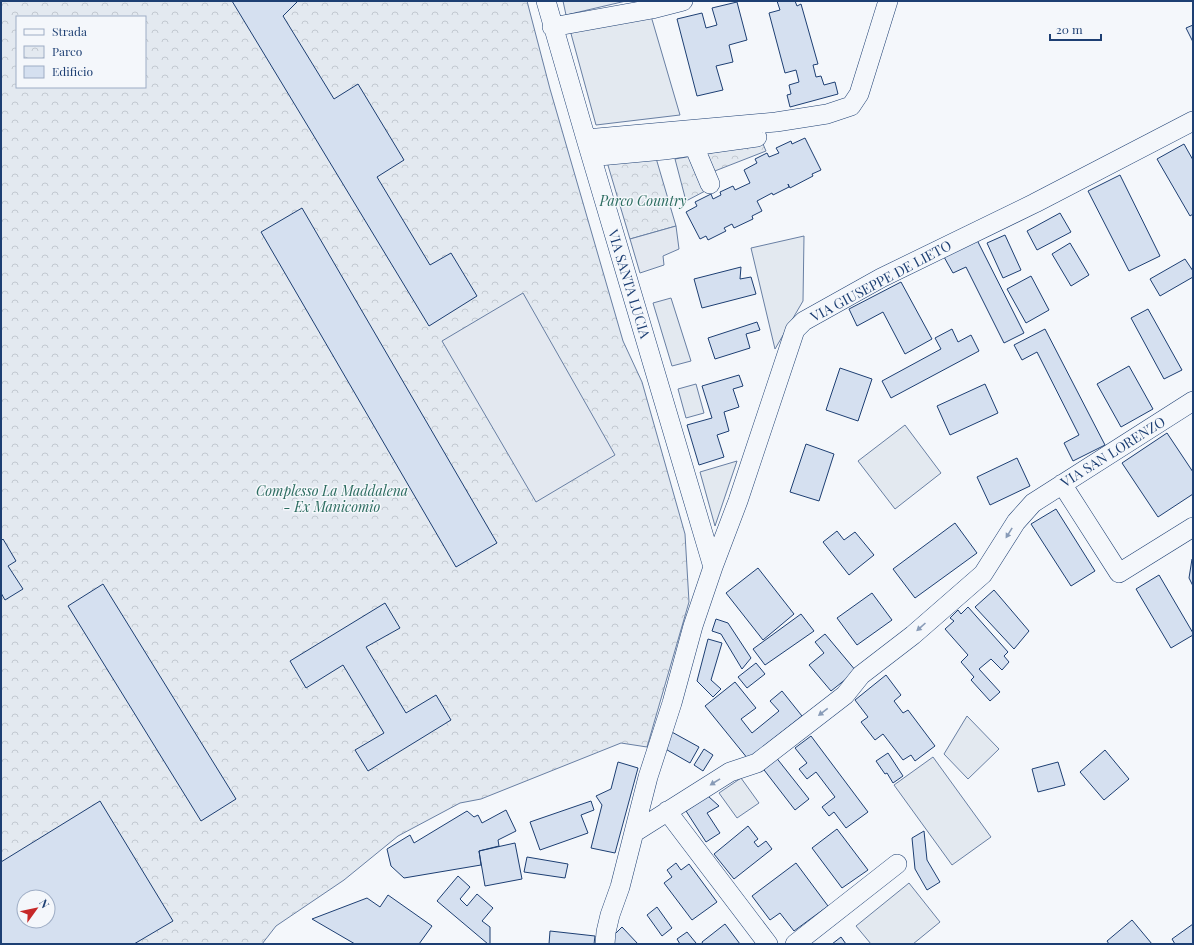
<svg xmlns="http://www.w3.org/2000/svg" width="1194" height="945" viewBox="0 0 1194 945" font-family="'Playfair Display',serif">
  <defs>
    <pattern id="park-crowns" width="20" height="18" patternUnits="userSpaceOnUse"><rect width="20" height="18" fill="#e3e9f0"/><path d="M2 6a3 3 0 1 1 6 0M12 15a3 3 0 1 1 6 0" fill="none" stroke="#c2c9d1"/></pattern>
  </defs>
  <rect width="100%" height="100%" fill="#f4f7fb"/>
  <path fill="#e3e9f0" stroke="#687fa3" d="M563,1h63l-60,14z
    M651,16l29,99 -84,10 -26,-95z
    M804,236l-1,65 -28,48 -24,-101z
    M671,298l20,63 -19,5 -19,-63z
    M696,384l8,29 -18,5 -8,-29z
    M905,425l36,48 -46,36 -37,-48z
    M737,461l-22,65 -15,-54z
    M967,716l32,33 -31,30 -24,-25z
    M933,757l58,80 -39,28 -58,-80z
    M741,778l18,25 -22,15 -18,-25z
    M909,883l31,39 -27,22h-42l-15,-18z"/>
  <path fill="url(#park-crowns)" stroke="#687fa3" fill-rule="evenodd" d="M1,1h526l23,88 73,252 19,41 43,152 4,68 -42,145 -26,-4 -140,56 -21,4 -62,33 -54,44 -68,46 -14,18h-261zM17,17h128v70h-128zM24,897h24v24h-24z
    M763,144l3,7 -64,25 5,14 -21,11 -11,-42z
    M656,158l20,68 -46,13 -23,-77z"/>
  <path fill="#e3e8f0" stroke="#687fa3" d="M676,226l3,23 -16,7 1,9 -24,8 -10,-34z
    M523,293l92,162 -79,47 -94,-161z"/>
  <path fill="#d5e0f0" stroke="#1d3f73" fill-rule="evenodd" d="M232,1h64l1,1 -14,14 51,83 24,-15 46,76 -27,17 53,88 21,-12 26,43 -48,30z
    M777,1h18l2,5 4,-2 17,60 -5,1 3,12 5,-1 3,9 11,-3 3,12 -48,13 -3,-12 4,-1 -2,-9 10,-3 -3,-12 -11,3 -16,-60 11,-3z
    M737,2l10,38 -18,5 4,17 -17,4 7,24 -26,6 -20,-77 25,-6 4,15 11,-3 -5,-17z
    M1193,25v17l-7,-14z
    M805,138l16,32 -9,4 1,2 -23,12 -2,-4 1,3 -16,8 -1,-2 -15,8 5,10 -10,5 1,3 -19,9 -2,-4 -8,4 2,3 -18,9 -2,-4 -6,3 -14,-27 11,-6 -2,-4 16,-8 2,5 8,-4 -1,-3 13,-6 2,4 15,-7 -6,-13 13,-7 -2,-4 12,-6 2,4 10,-4 -3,-5 15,-7 1,3z
    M1184,144l9,16v54l-3,2 -33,-57z
    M1120,175l40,81 -31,15 -41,-80z
    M302,208l195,335 -41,24 -195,-335z
    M1060,213l11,19 -34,18 -10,-19z
    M1005,235l16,35 -18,8 -16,-35z
    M977,240l47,93 -20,10 -38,-76 -13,6 -9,-16z
    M1070,243l19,32 -18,11 -19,-32z
    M1185,259l8,12v6l-33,19 -10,-17z
    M741,267l-1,12 11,-2 5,17 -54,14 -8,-29z
    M1031,276l18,34 -23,13 -19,-34z
    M901,282l31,57 -27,15 -22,-42 -26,14 -8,-17z
    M1148,309l34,61 -18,9 -33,-61z
    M757,322l3,8 -14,4 4,14 -35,11 -7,-21z
    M952,329l6,13 13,-7 8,16 -88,47 -9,-17 59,-32 -6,-11z
    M1045,329l60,116 -32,16 -9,-18 15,-8 -42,-83 -15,8 -8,-15z
    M1129,366l24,43 -32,18 -24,-43z
    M840,368l32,11 -14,42 -32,-11z
    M739,375l4,11 -10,3 6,18 -15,5 5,19 -12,4 7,22 -25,8 -12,-40 25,-7 -10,-32z
    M985,384l13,29 -48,22 -13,-29z
    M1167,433l26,39v22l-35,23 -36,-54z
    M806,444l28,10 -15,47 -29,-9z
    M1017,458l13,28 -40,19 -13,-28z
    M1056,509l39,62 -24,15 -40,-62z
    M955,523l22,30 -62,45 -22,-29z
    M837,531l7,9 11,-8 19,23 -25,20 -26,-33z
    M3,539l13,22 -8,5 15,23 -18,11 -4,-7v-52z
    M1192,559h1v27l-4,-8z
    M758,568l36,46 -31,26 -37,-47z
    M1159,575l34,58v2l-22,13 -35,-59z
    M103,584l133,215 -35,22 -133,-215z
    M994,590l35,41 -15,18 -39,-42z
    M872,593l20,27 -35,25 -20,-27z
    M385,603l15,25 -34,19 40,66 30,-18 15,25 -83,51 -13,-21 29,-17 -41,-68 -37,23 -16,-27z
    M968,607l40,45 -4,4 5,6 -7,8 -11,-11 -12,10 21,23 -10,9 -19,-21 3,-3 -13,-15 7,-7 -23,-26 9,-8 -4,-3 8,-8 3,4z
    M801,614l13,17 -49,34 -12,-16z
    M716,619l12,4 23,35 -9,11 -21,-35 -9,-3z
    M825,634l31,37 -25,20 -22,-26 15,-12 -9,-11z
    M708,639l14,4 -11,37 10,9 -8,8 -16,-16z
    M756,663l9,11 -18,14 -9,-11z
    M886,675l15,20 -7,6 9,12 5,-3 27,36 -20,15 -4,-6 -8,5 -20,-26 -8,6 -14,-18 7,-5 -13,-17z
    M735,682l21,26 -15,11 11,14 27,-22 -9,-10 12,-10 20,25 -54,43 -43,-53z
    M670,731l29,16 -9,16 -28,-16z
    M811,736l57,76 -22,16 -12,-16 -5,4 -7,-9 13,-10 -19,-25 -9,7 -8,-10 8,-6 -12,-15z
    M704,749l9,6 -10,16 -9,-6z
    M1105,750l24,29 -25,21 -24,-28z
    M888,753l15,23 -10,7 -6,-10 -2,1 -9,-13z
    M775,756l34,43 -14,11 -34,-44z
    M618,762l20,6 -23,85 -24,-5 11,-43 -6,-9 15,-7z
    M1058,762l7,23 -27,7 -6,-23z
    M708,796l11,10 -12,7 13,20 -14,9 -20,-31z
    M100,801l73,120 -39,23h-133v-82zM24,897h24v24h-24z
    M591,801l3,9 -13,5 7,18 -48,17 -10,-28z
    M506,810l10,21 -18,9 1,6 -20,5 2,14 -77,13 -13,-12 -4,-17 23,-14 4,8 53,-32 7,6 4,-2 4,8z
    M748,826l10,13 -4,3 4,5 8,-6 6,8 -38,30 -20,-25z
    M837,829l31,41 -26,18 -30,-40z
    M924,831l3,29 13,22 -13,8 -12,-21 -3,-31z
    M515,843l7,36 -37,7 -6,-35z
    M527,857l41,7 -3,14 -41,-6z
    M676,863l5,7 8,-6 28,38 -25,18 -28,-37 8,-6 -5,-7z
    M796,863l32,43 -34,25 -14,-18 -10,7 -18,-24z
    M458,876l12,11 -10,12 7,7 10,-12 16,14 -11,13 8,6v17h-2l-51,-43z
    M388,895l44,31 -13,18h-64l-43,-25 55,-21 13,9z
    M657,907l15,21 -10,8 -15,-21z
    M1132,920l20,24h-43l-2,-3z
    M725,924l15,20h-37l-1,-2z
    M1193,924v20h-18l-3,-5z
    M622,927l16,17h-23l-3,-7z
    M550,931l45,5 -1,8h-45z
    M687,932l9,11 -1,1h-15l-3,-5z
    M841,937l5,7h-14z"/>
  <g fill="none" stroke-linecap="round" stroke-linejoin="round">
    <defs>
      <path id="minor" d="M546,1l40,138 127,428
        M552,27l100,-18 31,-8
        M586,139l190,-17 51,-8 24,-8 8,-12 29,-93
        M694,146l16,38
        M599,156l65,-6 93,-13
        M1062,484l57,89 74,-46
        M667,811l101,133
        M635,832l95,-60 27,-9 88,-68 16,-20 52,-40 70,-61 33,-52 17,-19 160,-102
        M605,944l1,-12 4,-17 10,-28 28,-110 24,-74 21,-77 20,-59 25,-66 57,-171 9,-9 77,-43 154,-75 158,-82
        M795,944l102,-80"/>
    </defs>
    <use href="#minor" stroke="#1d3f73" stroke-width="20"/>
    <use href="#minor" stroke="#f4f7fb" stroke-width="19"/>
  </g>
  <defs><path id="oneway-solid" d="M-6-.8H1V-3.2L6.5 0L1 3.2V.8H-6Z"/></defs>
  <g fill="#889bb7">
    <use href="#oneway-solid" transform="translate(1009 533) rotate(122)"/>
    <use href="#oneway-solid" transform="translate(921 627) rotate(138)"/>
    <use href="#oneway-solid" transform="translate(823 712) rotate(142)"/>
    <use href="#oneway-solid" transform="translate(715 782) rotate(148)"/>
  </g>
  <g text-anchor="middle" stroke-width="3" stroke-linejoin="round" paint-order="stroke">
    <g font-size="14" font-style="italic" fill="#2c6c60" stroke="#f4f7fb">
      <text x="643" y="206">Parco Country</text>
      <text x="332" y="496">Complesso La Maddalena<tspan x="332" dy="16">- Ex Manicomio</tspan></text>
    </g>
    <g font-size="14" fill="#1d3f73" stroke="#f4f7fb">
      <text transform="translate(881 281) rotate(-28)" y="5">VIA GIUSEPPE DE LIETO</text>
      <text transform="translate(629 284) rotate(73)" y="5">VIA SANTA LUCIA</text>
      <text transform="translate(1113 452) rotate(-32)" y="5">VIA SAN LORENZO</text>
    </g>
  </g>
  <rect width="1194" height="945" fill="none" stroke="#1d3f73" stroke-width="4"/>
  <rect x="16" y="16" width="130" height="72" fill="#f4f7fb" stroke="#9eadc5"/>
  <rect x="24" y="29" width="20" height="6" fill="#f4f7fb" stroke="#9eadc5"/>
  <text x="52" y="36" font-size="12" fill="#1d3f73">Strada</text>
  <rect x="24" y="46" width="20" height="12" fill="url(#park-crowns)" stroke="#9eadc5"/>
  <text x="52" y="56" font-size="12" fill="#1d3f73">Parco</text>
  <rect x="24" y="66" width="20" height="12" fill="#d5e0f0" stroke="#9eadc5"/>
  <text x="52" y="76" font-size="12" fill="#1d3f73">Edificio</text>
  <g transform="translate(36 909) rotate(57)"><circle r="19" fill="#f4f7fb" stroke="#9eadc5"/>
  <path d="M0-3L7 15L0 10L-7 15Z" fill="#c62828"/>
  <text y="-6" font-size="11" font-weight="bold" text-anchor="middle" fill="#1d3f73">N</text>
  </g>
  <path d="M1050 34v6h51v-6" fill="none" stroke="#1d3f73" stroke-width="2"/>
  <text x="1056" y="34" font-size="12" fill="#1d3f73" stroke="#f4f7fb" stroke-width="3" paint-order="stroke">20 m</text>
</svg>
